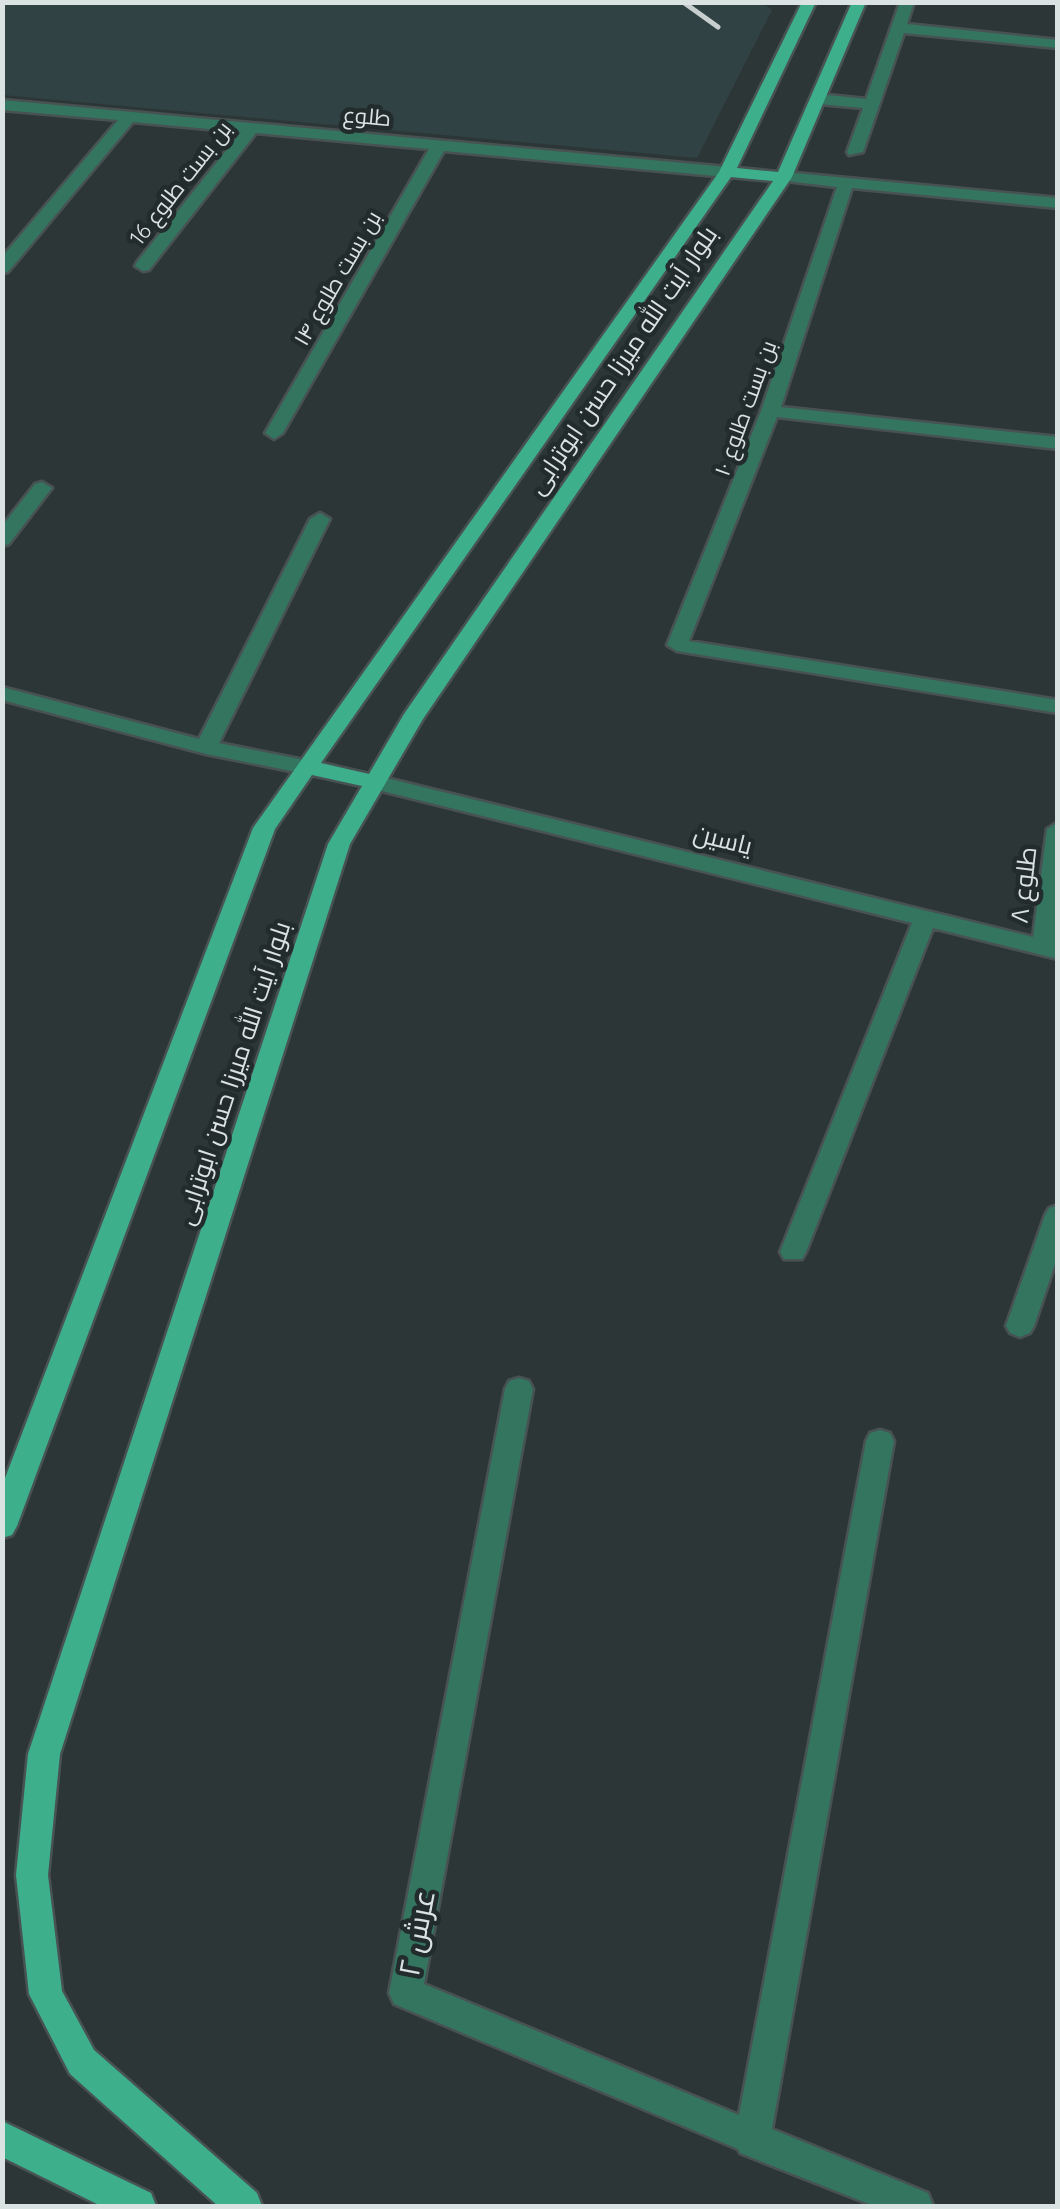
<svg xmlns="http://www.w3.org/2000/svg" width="1060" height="2209" viewBox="0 0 1060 2209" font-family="Quicksand,Cairo,sans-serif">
  <rect width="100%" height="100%" fill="#2c3637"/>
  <path fill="#304243" d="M762,2l10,8 -75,148 -694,-63v-92z"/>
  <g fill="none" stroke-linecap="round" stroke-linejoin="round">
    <defs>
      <path id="minor" d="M900,2h14l-7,22 151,16v8l-154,-15 -41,119 -14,3 -2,-3 16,-44 -45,-4 -8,-5 8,-5 48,5z
        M2,100l725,67 8,5 -8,5 -283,-26 -161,282 -9,6 -9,-6 164,-284 -173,-16 -107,137 -6,1 -8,-5 2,-4 104,-130 -108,-10 -125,150 -6,1v-16l116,-137 -116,-10z
        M784,172l274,26v10l-206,-20 -71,219 277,30v12l-281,-32 -88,224 369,59v13l-381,-62 -10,-6 94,-234 76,-224 -59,-7v-6z
        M42,482l10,6 -43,56 -7,2v-20l33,-42z
        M320,513l10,6 -111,224 95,19 3,5 -3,5 -8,2 -100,-20 -204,-54v-13l197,52 111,-220z
        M374,775l659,162 14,-108 11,-7v137l-125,-31 -127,324 -4,7h-18l-4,-7 132,-329 -546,-136 -3,-5z
        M1058,1205v50l-24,71 -4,7 -10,4 -10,-4 -4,-7 39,-111 4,-7z
        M519,1378l10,3 4,8 -109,595 315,131 127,-674 4,-8 10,-3 10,3 4,8 -122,688 156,64 5,13h-59l-134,-53 -2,-4 -344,-145 -5,-11 116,-604 4,-8z"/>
      <path id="major" d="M802,2h14l-79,166 41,4 74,-170h14l-74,175 -369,542 -73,125 -290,910 -12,121 14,116 32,59 163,143 5,13h-44l-148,-132 -41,-80 -13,-119 12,-121 300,-910 34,-58 -50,-11 -37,54 -258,697 -5,9 -10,3v-52l251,-658 466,-656zM731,177l42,4 -369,533 -35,60 -48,-11z
        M2,2121l149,72 5,13h-55l-99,-49z"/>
    </defs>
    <use href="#minor" stroke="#485252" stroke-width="5"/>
    <use href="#major" stroke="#485252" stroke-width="5"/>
    <use href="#minor" fill="#33755f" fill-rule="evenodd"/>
    <use href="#major" fill="#3daf8b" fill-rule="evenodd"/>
    <path stroke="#c7cece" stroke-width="5" d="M683,2l35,25"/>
  </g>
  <g text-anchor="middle" stroke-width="9" stroke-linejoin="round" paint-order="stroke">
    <g font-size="22" fill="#dbe2e2" stroke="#222c2c">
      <text transform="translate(367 116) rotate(5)" y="8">طلوع</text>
      <text transform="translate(180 183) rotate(-52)" y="8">بن بست طلوع 16</text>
      <text transform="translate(337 278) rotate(-60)" y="8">بن بست طلوع ۱۴</text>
      <text transform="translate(745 408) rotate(-70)" y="8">بن بست طلوع ۱۰</text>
    </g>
    <g font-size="25" fill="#dbe2e2" stroke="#222c2c">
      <text transform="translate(622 360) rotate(-56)" y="9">بلوار آیت الله میرزا حسن ابوترابی</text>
      <text transform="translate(723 839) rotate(14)" y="9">یاسین</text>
      <text transform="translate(1023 885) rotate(-83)" y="9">طلوع ۸</text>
      <text transform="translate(233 1073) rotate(-72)" y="9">بلوار آیت الله میرزا حسن ابوترابی</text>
    </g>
    <g font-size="30" fill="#dbe2e2" stroke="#222c2c">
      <text transform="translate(417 1933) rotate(-79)" y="10">عرش ۲</text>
    </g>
  </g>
  <rect width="1060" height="2209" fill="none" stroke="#dbe2e2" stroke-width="10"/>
</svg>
